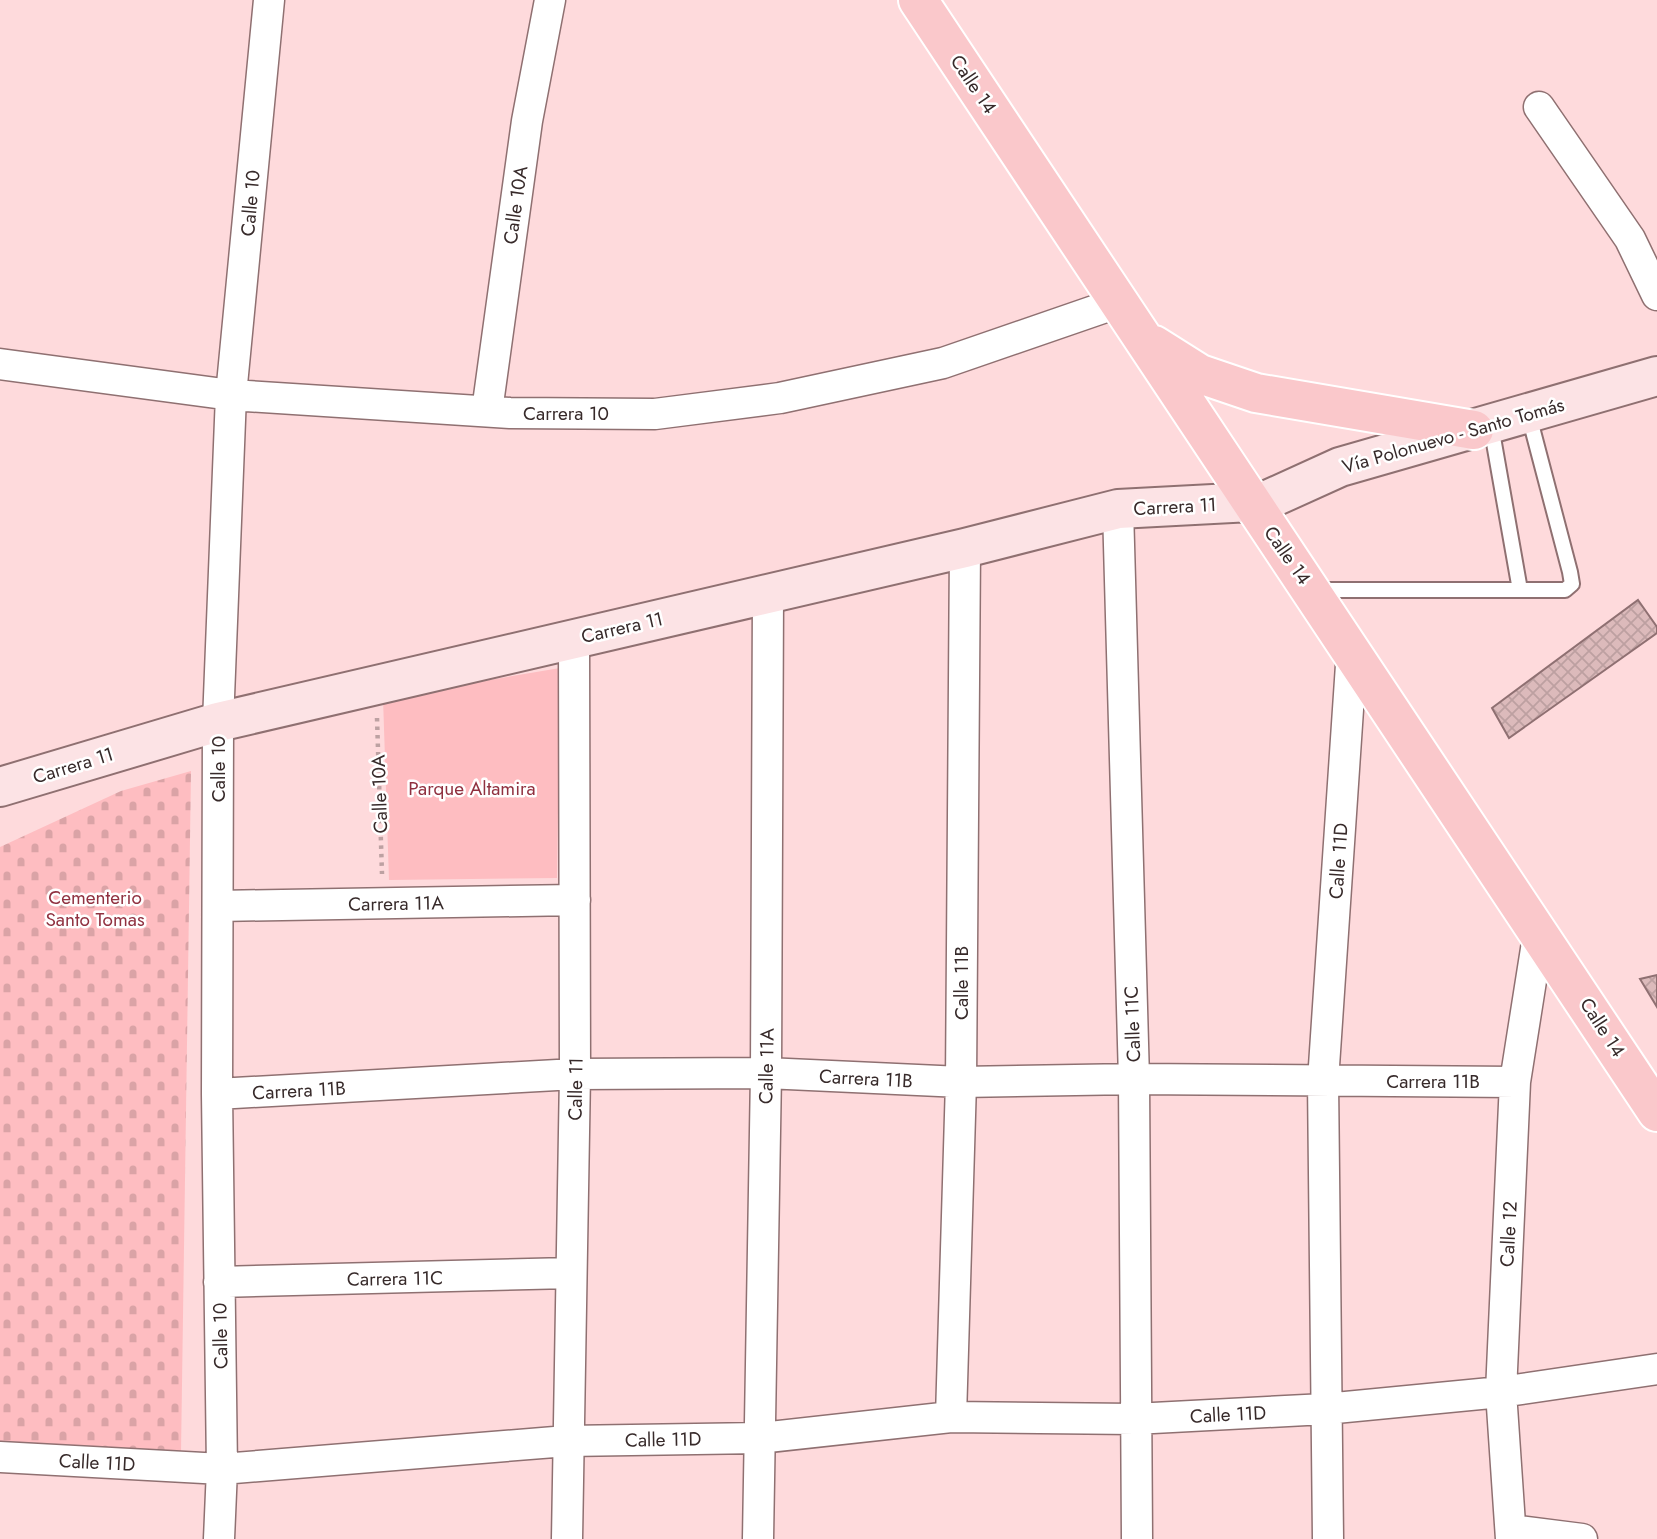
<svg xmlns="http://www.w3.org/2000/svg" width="1657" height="1539" font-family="Jost,sans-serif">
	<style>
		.cemetery { fill: url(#cemetery-stones) }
		.green { fill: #febdc1 }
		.building { fill: url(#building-cross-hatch); stroke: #8f7072; stroke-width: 2 }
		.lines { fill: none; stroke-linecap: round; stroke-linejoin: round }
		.service-casing { stroke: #8f7071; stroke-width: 18 }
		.minor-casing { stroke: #8f7071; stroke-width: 33 }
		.secondary-casing { stroke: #8f7071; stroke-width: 42 }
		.primary-casing { stroke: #fff; stroke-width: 42 }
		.path { stroke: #bda1a2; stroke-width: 4.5; stroke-dasharray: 3.5 5; stroke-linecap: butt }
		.service { stroke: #fff; stroke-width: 14 }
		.minor { stroke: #fff; stroke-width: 30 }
		.secondary { stroke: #fce3e5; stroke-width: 38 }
		.primary { stroke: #fac8cb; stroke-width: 38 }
		.labels { text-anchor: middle; stroke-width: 5; stroke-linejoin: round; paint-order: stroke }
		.street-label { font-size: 19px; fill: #372a2a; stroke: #fff }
		.park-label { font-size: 19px; fill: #903140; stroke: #fff }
	</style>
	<defs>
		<pattern id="cemetery-stones" width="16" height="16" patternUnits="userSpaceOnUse" patternTransform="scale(1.75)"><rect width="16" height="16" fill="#febdc1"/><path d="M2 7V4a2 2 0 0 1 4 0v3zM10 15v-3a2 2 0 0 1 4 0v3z" fill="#daa3a6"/></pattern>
		<pattern id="building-cross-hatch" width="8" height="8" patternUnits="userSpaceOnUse" patternTransform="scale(1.75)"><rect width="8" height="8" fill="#dcbabb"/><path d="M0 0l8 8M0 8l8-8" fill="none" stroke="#bda0a1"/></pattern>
	</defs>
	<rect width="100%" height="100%" fill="#fedadc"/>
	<path class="cemetery" d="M191 771 181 1453 0 1445V847L121 791Z"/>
	<path class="green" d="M560 668 557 878 389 880 383 698Z"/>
	<path class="building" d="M1638 600 1657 627V633L1509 738 1492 708Z
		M1657 975V1007L1640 979Z"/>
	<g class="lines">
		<defs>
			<path id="service" d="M1491 426 1520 590
				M1317 590H1565L1572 584 1570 572 1529 416"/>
			<path id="minor" d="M1539 107 1630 239 1657 295
				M0 364 231 395 510 413 655 414 780 398 943 363 1120 302
				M487 411 527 121 550 0
				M1118 509 1134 1079 1137 1539
				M218 906 575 900
				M217 1094 575 1074 766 1073 961 1082 1134 1079 1515 1082
				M219 1282 570 1273
				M951 1417 961 1082 965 548
				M0 1457 222 1469 567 1441 760 1438 951 1417 1134 1419 1325 1409 1501 1392 1657 1369
				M1511 1530 1582 1539
				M219 1539 222 1469 217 1094 218 722 231 395 269 0
				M567 1539 575 1074 574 639
				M758 1539 766 1073 768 594
				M1328 1539 1323 1081 1352 650
				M1511 1539 1501 1392 1515 1082 1539 930"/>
			<path id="secondary" d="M1254 506 1340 467 1657 376
				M0 787 218 722 965 548 1118 509 1251 502"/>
			<path id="primary" d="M918 0 1657 1112
				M1154 345 1200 374 1256 393 1474 430"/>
		</defs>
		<use href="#service" class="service-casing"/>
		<use href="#minor" class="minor-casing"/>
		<use href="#secondary" class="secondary-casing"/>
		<use href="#primary" class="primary-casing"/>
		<path class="path" d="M377 718 382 874"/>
		<use href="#service" class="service"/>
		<use href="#minor" class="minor"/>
		<use href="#secondary" class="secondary"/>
		<use href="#primary" class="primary"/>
	</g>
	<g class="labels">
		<g class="street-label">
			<text transform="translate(974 84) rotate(56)" y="7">Calle 14</text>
			<text transform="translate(250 203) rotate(-85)" y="7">Calle 10</text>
			<text transform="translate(515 205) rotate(-82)" y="7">Calle 10A</text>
			<text x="566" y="420">Carrera 10</text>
			<text transform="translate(1453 435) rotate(-16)" y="7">Vía Polonuevo - Santo Tomás</text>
			<text transform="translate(1175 506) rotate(-3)" y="7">Carrera 11</text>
			<text transform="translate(1288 555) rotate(55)" y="7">Calle 14</text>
			<text transform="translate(622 627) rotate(-13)" y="7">Carrera 11</text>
			<text transform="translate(73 765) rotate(-17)" y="7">Carrera 11</text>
			<text transform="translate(218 769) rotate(-90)" y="7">Calle 10</text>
			<text transform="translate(379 794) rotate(-92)" y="7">Calle 10A</text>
			<text transform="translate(1338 861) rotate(-86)" y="7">Calle 11D</text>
			<text transform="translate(396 903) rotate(-1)" y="7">Carrera 11A</text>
			<text transform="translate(961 983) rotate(-90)" y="7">Calle 11B</text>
			<text transform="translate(1132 1024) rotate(-92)" y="7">Calle 11C</text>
			<text transform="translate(1603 1027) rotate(57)" y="7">Calle 14</text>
			<text transform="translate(766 1066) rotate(-89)" y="7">Calle 11A</text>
			<text transform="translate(866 1078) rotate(3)" y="7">Carrera 11B</text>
			<text x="1433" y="1088">Carrera 11B</text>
			<text transform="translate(575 1089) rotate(-89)" y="7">Calle 11</text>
			<text transform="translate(299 1090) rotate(-3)" y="7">Carrera 11B</text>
			<text transform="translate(1508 1234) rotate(-87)" y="7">Calle 12</text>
			<text transform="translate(395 1278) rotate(-1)" y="7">Carrera 11C</text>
			<text transform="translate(220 1336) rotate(-91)" y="7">Calle 10</text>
			<text transform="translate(1228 1414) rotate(-3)" y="7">Calle 11D</text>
			<text transform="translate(663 1439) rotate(-1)" y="7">Calle 11D</text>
			<text transform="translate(97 1462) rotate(3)" y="7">Calle 11D</text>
		</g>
		<g class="park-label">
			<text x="472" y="795">Parque Altamira</text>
			<text x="95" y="904">Cementerio<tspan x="95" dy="22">Santo Tomas</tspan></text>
		</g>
	</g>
</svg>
